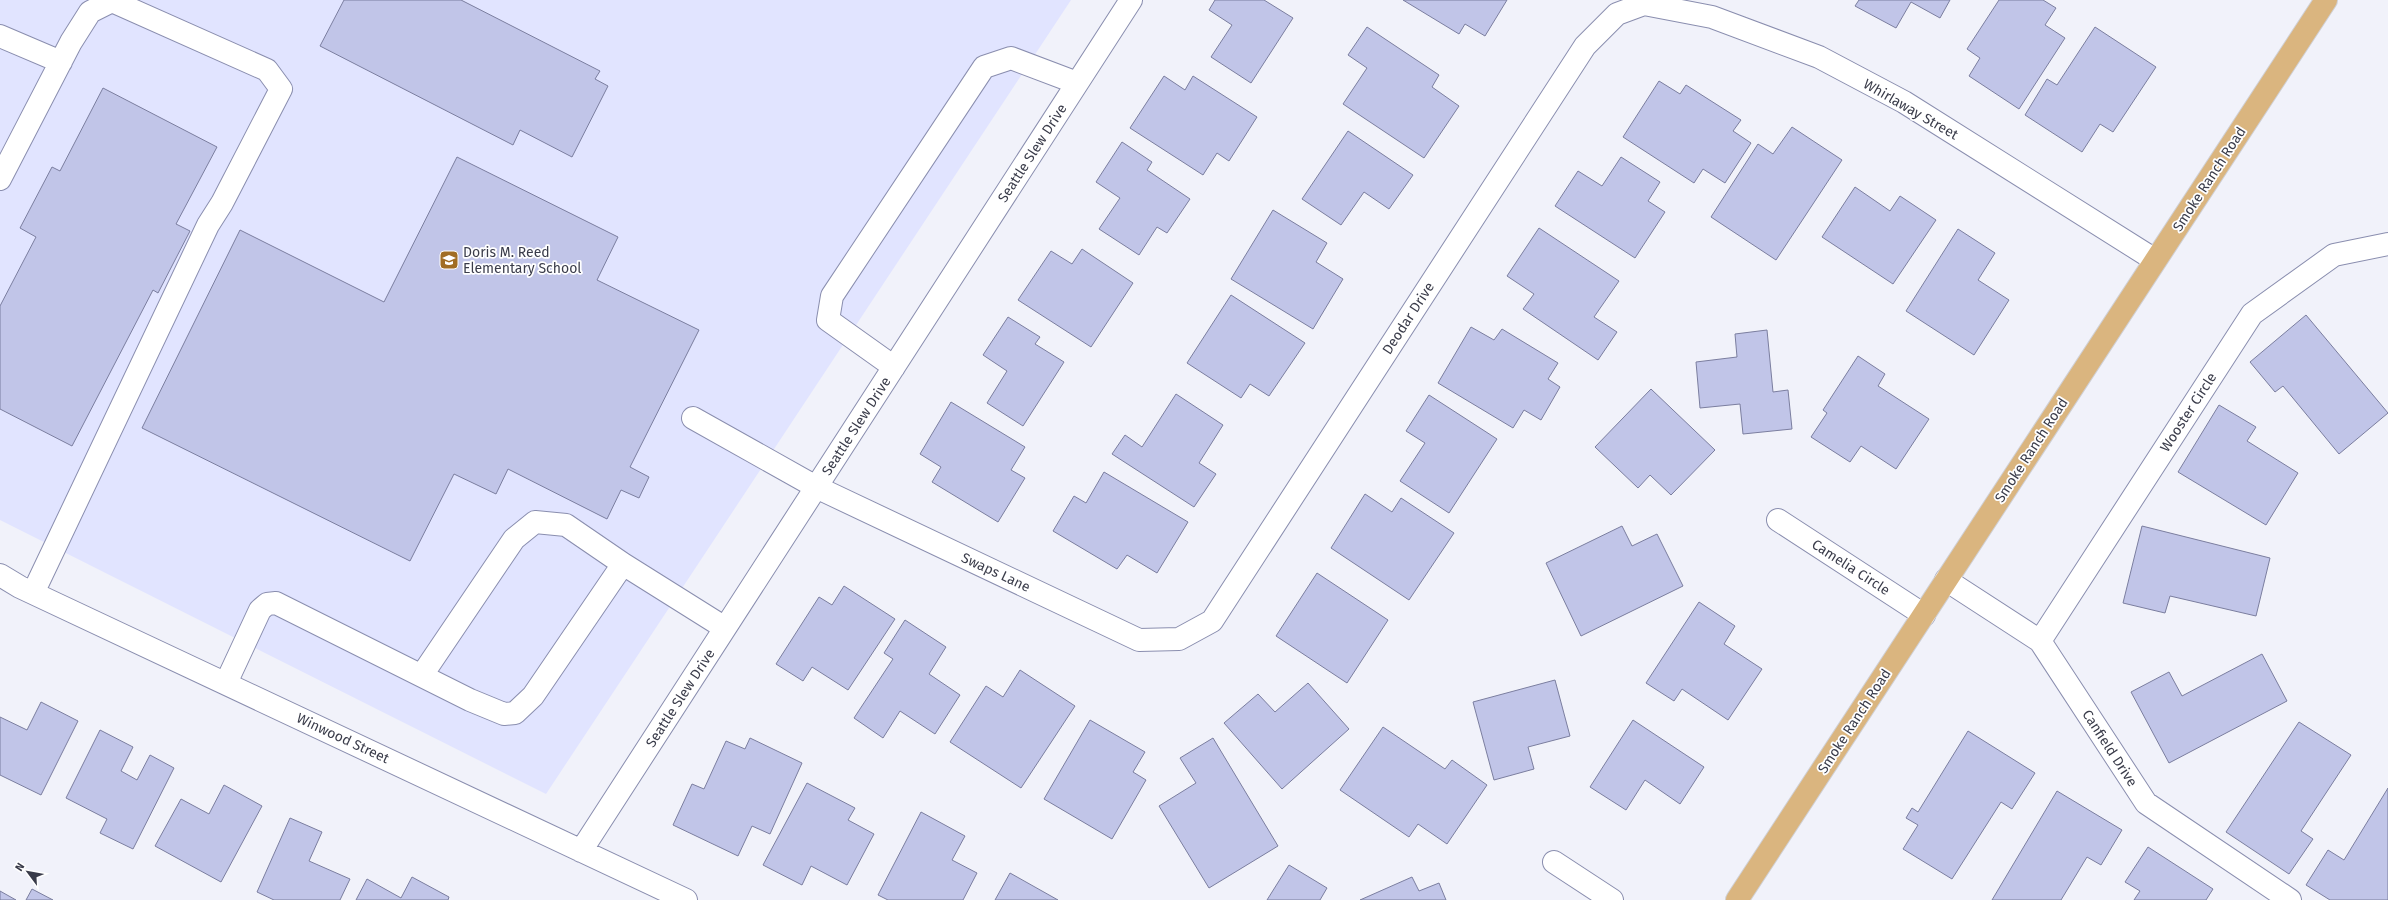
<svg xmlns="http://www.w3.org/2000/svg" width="2388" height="900" font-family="'Fira Sans',sans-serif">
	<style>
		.built { fill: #e1e4ff }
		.building { fill: #c1c5e8; stroke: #7b7e9f }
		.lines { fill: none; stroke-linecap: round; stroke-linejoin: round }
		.minor-casing { stroke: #8a8eaf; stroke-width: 24 }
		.major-casing { stroke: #d0d0d4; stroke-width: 24 }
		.minor { stroke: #fff; stroke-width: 22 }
		.major { stroke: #dab57f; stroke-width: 22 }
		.labels { text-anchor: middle; stroke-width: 3.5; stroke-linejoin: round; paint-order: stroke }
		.street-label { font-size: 14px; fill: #3a3c4a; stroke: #fff }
		.poi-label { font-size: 14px; fill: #3a3c4a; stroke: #fff; text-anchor: start }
	</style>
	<rect width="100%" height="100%" fill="#f1f2fa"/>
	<path class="built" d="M0 0H1071L546 794 0 520Z"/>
	<path class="building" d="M344 0H461L600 71 595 79 608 86 572 157 520 130 513 145 320 46Z
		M1215 0H1264L1293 18 1251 83 1211 57 1232 25 1209 10Z
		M1403 0H1507L1485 36 1465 24 1459 34Z
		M1859 0H1950L1940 18 1911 2 1896 28 1855 6Z
		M1999 0H2043L2056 8 2045 25 2065 38 2019 109 1969 76 1980 58 1967 49Z
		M1367 27 1439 75 1432 87 1459 106 1424 158 1343 104 1367 68 1348 55Z
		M2095 27 2156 67 2113 132 2100 124 2082 152 2025 115 2047 79 2057 85Z
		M1164 76 1185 90 1193 76 1257 117 1229 161 1217 153 1203 175 1130 128Z
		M1659 81 1680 94 1686 85 1741 120 1733 131 1751 143 1725 183 1703 169 1694 183 1623 137Z
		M103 88 217 147 176 224 190 231 158 293 153 290 72 446 0 409V306L36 237 20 228 52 167 60 171Z
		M1792 127 1842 160 1776 260 1711 217 1758 144 1773 154Z
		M1348 131 1413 175 1389 209 1364 192 1341 225 1302 199Z
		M1122 142 1152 162 1147 170 1190 199 1167 233 1157 227 1139 255 1099 229 1120 198 1096 182Z
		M457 157 618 237 597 280 699 330 630 467 649 477 639 498 621 490 607 519 508 469 496 494 454 474 410 561 142 428 240 230 384 302Z
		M1621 157 1660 182 1648 201 1665 212 1635 258 1555 206 1578 171 1602 186Z
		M1855 187 1890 211 1900 196 1936 220 1893 284 1822 237Z
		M1273 210 1327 243 1316 262 1343 279 1313 329 1231 279Z
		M1539 228 1619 281 1594 317 1617 332 1598 360 1523 309 1534 294 1507 276Z
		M1958 229 1995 253 1978 280 2009 300 1974 355 1906 311Z
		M1082 249 1133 283 1091 347 1018 300 1051 251 1072 264Z
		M1231 295 1305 343 1269 396 1250 384 1241 398 1187 363Z
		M2306 315 2388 413 2339 454 2283 386 2275 392 2250 362Z
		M1008 317 1040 337 1035 344 1064 362 1023 426 987 403 1007 371 983 355Z
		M1471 327 1494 340 1502 329 1558 363 1548 379 1560 387 1541 420 1524 410 1513 428 1438 383Z
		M1767 330 1773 392 1788 390 1792 429 1743 434 1740 404 1700 408 1696 362 1737 357 1735 334Z
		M1858 356 1885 374 1878 386 1929 419 1896 469 1861 446 1850 462 1811 437 1827 413 1823 410Z
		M1651 389 1715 450 1671 495 1650 475 1638 488 1595 447Z
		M1176 394 1223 425 1199 463 1216 474 1194 507 1112 454 1125 435 1142 447Z
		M1429 395 1497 439 1449 513 1400 481 1425 443 1406 431Z
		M951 402 1025 447 1011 470 1025 478 998 522 932 482 941 467 920 454Z
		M2219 405 2256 427 2247 441 2298 473 2266 525 2178 472Z
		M1104 472 1188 522 1157 573 1127 555 1117 569 1053 531 1074 496 1086 503Z
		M1365 494 1392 512 1401 498 1454 533 1409 600 1331 548Z
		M1622 526 1632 546 1657 534 1683 586 1581 636 1546 563Z
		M2142 526 2270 558 2256 616 2170 596 2165 613 2123 603Z
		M1317 573 1388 620 1347 683 1276 636Z
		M844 586 895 619 848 690 812 667 803 681 776 664 819 597 832 605Z
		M1699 602 1735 626 1724 644 1762 669 1728 720 1682 689 1674 701 1646 683Z
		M905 620 946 647 929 674 960 695 935 734 900 711 883 738 854 718 893 659 884 653Z
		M2262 654 2287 701 2169 763 2131 692 2169 672 2182 696Z
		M1020 670 1075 706 1021 788 950 742 986 686 1003 697Z
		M1555 680 1570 736 1528 747 1534 769 1494 780 1473 702Z
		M1308 683 1349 729 1282 789 1224 723 1258 694 1275 712Z
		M41 702 78 721 41 795 0 775V717L27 730Z
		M1090 720 1145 752 1133 772 1146 780 1112 839 1044 799Z
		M1633 720 1704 767 1680 804 1645 780 1626 810 1590 787Z
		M2299 722 2351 755 2301 831 2313 839 2289 874 2226 832Z
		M1383 727 1445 769 1452 760 1487 785 1447 844 1418 824 1409 837 1340 790Z
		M100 730 133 747 121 771 137 780 150 755 174 768 133 849 100 833 107 819 66 798Z
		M1968 731 2035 773 2012 809 2001 802 1952 879 1903 849 1918 825 1906 818 1912 808 1918 812Z
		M750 738 802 763 770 834 752 826 738 856 673 825 692 784 704 789 726 741 745 749Z
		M1213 738 1278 846 1209 888 1159 806 1196 783 1180 758Z
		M807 783 855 808 848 820 874 834 847 885 811 866 802 885 763 865Z
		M224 785 262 806 221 882 155 846 181 799 209 814Z
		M2388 788V900H2330L2306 885 2328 850 2344 860Z
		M2057 791 2122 830 2101 865 2087 857 2061 900H1992Z
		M921 812 965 836 952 860 977 873 963 900H888L878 895Z
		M290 818 322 832 309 861 350 879 340 900H274L257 892Z
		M2148 847 2213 889 2206 900H2134L2140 891 2125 882Z
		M1289 865 1327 888 1320 900H1267Z
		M1010 873 1058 900H995Z
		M412 877 449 897 448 900H356L367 879 401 898Z
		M1412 877 1419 891 1439 883 1446 900H1360Z
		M32 889 53 900H26Z
		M0 891 16 900H0Z"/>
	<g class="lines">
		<defs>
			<path id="minor" d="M0 36 61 62
				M0 179 71 42 90 12 112 1 267 70 281 89 222 203 208 225 33 593
				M894 367 828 320 832 296 984 67 1011 58 1077 83
				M693 418 816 487 1139 640 1179 639 1212 621 1585 46 1617 14 1644 4 1712 17 1819 57 1904 102 2155 260
				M1778 520 1924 615
				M0 575 20 587 686 900
				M1946 580 2040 641 2146 803 2290 900
				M2040 641 2252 314 2334 255 2388 244
				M422 675 514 539 535 522 566 525 623 564
				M226 683 260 610 267 604 276 603 470 700 504 714 515 713 533 696 623 564 725 628
				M581 851 1131 0
				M1554 862 1612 900"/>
			<path id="major" d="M1737 900 2326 0"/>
		</defs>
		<use href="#minor" class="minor-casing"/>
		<use href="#major" class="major-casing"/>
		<use href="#minor" class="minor"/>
		<use href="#major" class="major"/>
	</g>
	<defs>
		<symbol id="school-square" viewBox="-11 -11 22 22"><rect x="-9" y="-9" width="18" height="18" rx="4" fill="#a16d24" stroke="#fff"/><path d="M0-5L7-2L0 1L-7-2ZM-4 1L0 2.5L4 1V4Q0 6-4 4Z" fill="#fff"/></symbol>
	</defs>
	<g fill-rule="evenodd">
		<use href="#school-square" x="438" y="249" width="22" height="22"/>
	</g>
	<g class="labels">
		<g class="street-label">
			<text transform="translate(1911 109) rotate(30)" y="5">Whirlaway Street</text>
			<text transform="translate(1032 153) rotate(-57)" y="5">Seattle Slew Drive</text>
			<text transform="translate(2209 179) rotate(-57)" y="5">Smoke Ranch Road</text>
			<text transform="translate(1408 318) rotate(-57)" y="5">Deodar Drive</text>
			<text transform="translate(2188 412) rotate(-57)" y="5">Wooster Circle</text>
			<text transform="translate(856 426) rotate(-57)" y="5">Seattle Slew Drive</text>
			<text transform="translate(2031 450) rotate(-57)" y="5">Smoke Ranch Road</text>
			<text transform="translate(1851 567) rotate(33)" y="5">Camelia Circle</text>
			<text transform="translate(996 572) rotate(25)" y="5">Swaps Lane</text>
			<text transform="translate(680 698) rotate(-57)" y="5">Seattle Slew Drive</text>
			<text transform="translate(1854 721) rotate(-57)" y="5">Smoke Ranch Road</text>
			<text transform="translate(343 738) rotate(25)" y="5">Winwood Street</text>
			<text transform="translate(2110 748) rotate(57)" y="5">Canfield Drive</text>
		</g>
		<g class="poi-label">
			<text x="463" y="257">Doris M. Reed<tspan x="463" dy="16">Elementary School</tspan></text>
		</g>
	</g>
	<g transform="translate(28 872) rotate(302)" stroke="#ffffff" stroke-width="3" paint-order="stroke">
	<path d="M0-3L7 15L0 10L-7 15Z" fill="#3a3c4a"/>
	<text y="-6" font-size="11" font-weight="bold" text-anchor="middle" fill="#3a3c4a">N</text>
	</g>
</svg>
